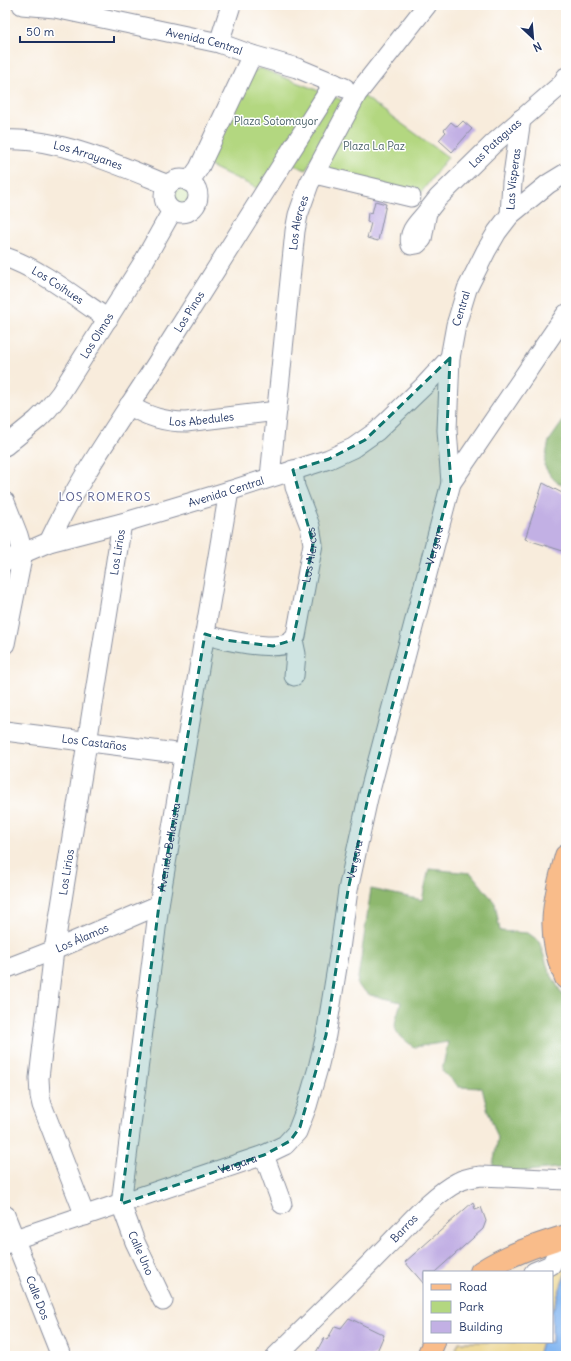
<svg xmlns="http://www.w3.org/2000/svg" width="571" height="1361" font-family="Delius,sans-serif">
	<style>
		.green { fill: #b3d780; stroke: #67836f }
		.forest { fill: #8eb86e; stroke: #547466 }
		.sand { fill: #eeda9e; stroke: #84847e }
		.water { fill: #85b7f1; stroke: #5073a8 }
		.building { fill: #c2b0e4 }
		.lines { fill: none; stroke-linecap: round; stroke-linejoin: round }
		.minor-casing { stroke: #8a8e9d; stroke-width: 21 }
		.major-casing { stroke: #8a8e9d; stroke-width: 24 }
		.minor { stroke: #fff; stroke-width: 19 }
		.major { stroke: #f9bc8a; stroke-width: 22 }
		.marked { fill: #0f766e; fill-opacity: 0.2; stroke: #0f766e; stroke-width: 3; stroke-dasharray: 8 5; stroke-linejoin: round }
		.labels { text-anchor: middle; stroke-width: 3; stroke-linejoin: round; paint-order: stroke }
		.street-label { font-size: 11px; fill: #1b2f5e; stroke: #fff }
		.park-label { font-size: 11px; fill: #496168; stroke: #fff }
		.neighbourhood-label { font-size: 12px; letter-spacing: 1px; fill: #555c8d; stroke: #fff }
	</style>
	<rect width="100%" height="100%" fill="#fff"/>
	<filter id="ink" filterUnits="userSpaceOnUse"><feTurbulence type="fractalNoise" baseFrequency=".025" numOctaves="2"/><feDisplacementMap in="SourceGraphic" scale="8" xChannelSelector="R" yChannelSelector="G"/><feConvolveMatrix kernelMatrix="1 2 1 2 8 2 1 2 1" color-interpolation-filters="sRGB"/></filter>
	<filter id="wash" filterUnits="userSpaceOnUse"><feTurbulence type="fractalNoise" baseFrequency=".012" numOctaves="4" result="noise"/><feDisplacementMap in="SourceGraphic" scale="16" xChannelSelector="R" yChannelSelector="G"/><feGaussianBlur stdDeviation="0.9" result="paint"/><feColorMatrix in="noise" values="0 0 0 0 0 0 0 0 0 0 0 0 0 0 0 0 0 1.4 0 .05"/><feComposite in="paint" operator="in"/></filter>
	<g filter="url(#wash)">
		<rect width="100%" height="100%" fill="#f8ecdc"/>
		<path class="green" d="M260 68 342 100 306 170 289 163 261 190 208 165 251 73Z
			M362 95 448 157 420 194 323 168Z
			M173 198a10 10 0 1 1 20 0a10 10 0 1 1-20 0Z"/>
		<path class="forest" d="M566 417V486C555 484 549 474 544 465L549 441Z
			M429 869 471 873 495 903 500 931 528 933 539 941 549 971 562 994 566 999V1167L491 1175 498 1138 487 1108 482 1088 459 1087 442 1071 448 1042 414 1047C390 1029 393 1030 401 1002L370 995 357 985 371 889 422 900Z"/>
		<path class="sand" d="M566 1262V1272L552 1312V1272L548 1267Z
			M459 1342H542L538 1356H463L464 1352 456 1349Z"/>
		<path class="water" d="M566 1272V1356H538L542 1342H552V1312Z"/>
		<g id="blocks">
			<path class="building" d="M463 121 472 129 452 152 439 140 446 132 444 130 451 122 457 127Z
				M375 201 386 204 378 241 367 238 371 223 367 222 368 212 372 213Z
				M543 483 566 495V552L525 539Z
				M473 1202 475 1209 481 1207 486 1221 483 1229 435 1272H424V1284L405 1262Z
				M349 1318 384 1335 375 1356H314L324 1338 327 1340 335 1326 341 1328Z"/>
		</g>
	</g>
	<g filter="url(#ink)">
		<use href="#blocks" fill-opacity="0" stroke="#8a8e9d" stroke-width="1"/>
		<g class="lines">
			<defs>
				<g id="minor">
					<path id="s1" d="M22 5 55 8 219 43 252 55 297 68 345 88"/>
					<path d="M219 43 231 5"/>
					<path id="s2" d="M5 140C57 137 121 166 168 185"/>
					<path d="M315 174 411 197"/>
					<circle cx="181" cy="196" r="17"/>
					<path d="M189 182 199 168 252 55"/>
					<path id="s3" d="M427 212 438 198 493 144 562 84 566 77"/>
					<path d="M427 212 422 239 417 244 411 245C407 231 419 222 427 212Z"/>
					<path id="s4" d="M510 215 512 182 521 119"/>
					<path id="s5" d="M5 257C41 269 76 298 108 319"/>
					<path id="s6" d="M129 405C147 417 165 422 186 422L277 411"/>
					<path id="s7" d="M5 446 37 420 48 409 60 394 144 261 172 211"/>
					<path id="s8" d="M270 477 295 231 298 215 309 184 357 94 427 5"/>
					<path id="s9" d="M451 483 447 430 450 358 456 325 467 289 486 251 497 232 510 215 548 184 566 173"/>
					<path d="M5 502 18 535 23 553 5 644"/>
					<path id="s10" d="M49 542C78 479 118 424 155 366 214 272 274 177 334 83"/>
					<path id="s11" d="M5 561 49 542 122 523 229 491 329 459 353 448 377 431 425 385 450 358"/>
					<path id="s12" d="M205 634C222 640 273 651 289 643 292 641 294 639 296 636L313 544 310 526 295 487 293 470"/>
					<path d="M293 640 296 654 294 676"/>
					<path id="s13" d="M5 731 184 754"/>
					<path id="s14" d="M5 969 54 950 159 905"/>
					<path d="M264 1155 282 1204"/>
					<path id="s15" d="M5 1215 61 1356"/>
					<path id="s16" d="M85 1216 42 1105 40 1096 39 1078 54 950 122 523"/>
					<path id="s17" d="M5 1244 15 1239 264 1155 285 1145 297 1132 307 1106 318 1068 326 1035 340 949 348 890 368 798 451 483 566 314"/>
					<path d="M534 1272 551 1265 566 1237"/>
					<path id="s18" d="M163 1301 135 1242 121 1204 159 905 229 491"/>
					<path id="s19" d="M276 1356C313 1320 350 1284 386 1247 407 1226 432 1195 458 1182 465 1178 474 1177 481 1176L566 1180"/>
				</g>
				<path id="major" d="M566 856C554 901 545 934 566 978
					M481 1272C507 1255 537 1245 566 1236
					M428 1356 434 1342"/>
			</defs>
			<use href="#minor" class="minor-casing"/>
			<use href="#major" class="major-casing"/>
			<use href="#minor" class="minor"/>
			<use href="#major" class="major"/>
		</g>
	</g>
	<path class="marked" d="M450 358 447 430 451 483 368 798 348 890 326 1035 300 1127 290 1141 264 1155 121 1204 159 905 205 634 225 640 273 646 293 640 313 544 293 470 329 459 365 440Z"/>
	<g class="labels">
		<g class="street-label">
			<text dy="4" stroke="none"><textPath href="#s1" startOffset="186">Avenida Central</textPath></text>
			<text dy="4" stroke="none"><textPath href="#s3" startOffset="97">Las Pataguas</textPath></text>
			<text dy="4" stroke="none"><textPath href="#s2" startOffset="85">Los Arrayanes</textPath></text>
			<text dy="4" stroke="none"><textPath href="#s4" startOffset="36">Las Vísperas</textPath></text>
			<text dy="4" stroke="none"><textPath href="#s8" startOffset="256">Los Alerces</textPath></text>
			<text dy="4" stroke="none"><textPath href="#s5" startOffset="60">Los Coihues</textPath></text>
			<text dy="4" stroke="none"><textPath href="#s9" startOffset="176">Central</textPath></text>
			<text dy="4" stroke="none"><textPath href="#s10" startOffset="270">Los Pinos</textPath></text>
			<text dy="4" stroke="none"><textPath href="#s7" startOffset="145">Los Olmos</textPath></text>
			<text dy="4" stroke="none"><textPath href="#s6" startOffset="76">Los Abedules</textPath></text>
			<text dy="4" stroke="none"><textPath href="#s11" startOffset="232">Avenida Central</textPath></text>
			<text dy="4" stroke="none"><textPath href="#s17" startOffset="918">Vergara</textPath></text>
			<text dy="4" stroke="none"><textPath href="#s16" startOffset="678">Los Lirios</textPath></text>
			<text dy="4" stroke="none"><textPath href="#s12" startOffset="178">Los Alerces</textPath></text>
			<text dy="4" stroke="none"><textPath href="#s13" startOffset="90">Los Castaños</textPath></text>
			<text dy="4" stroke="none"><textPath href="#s18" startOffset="466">Avenida Bellavista</textPath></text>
			<text dy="4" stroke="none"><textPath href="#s17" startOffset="594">Vergara</textPath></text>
			<text dy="4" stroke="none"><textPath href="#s16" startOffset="354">Los Lirios</textPath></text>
			<text dy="4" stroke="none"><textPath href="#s14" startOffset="83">Los Álamos</textPath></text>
			<text dy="4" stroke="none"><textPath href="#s17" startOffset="246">Vergara</textPath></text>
			<text dy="4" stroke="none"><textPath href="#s19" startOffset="181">Barros</textPath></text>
			<text transform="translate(141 1253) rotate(66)" y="4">Calle Uno</text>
			<text dy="4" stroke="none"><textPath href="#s15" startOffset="89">Calle Dos</textPath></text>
		</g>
		<g class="park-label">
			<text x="276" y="125">Plaza Sotomayor</text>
			<text x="374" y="150">Plaza La Paz</text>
		</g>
		<g class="neighbourhood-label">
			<text x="105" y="501">LOS ROMEROS</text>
		</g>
	</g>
	<rect width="571" height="1361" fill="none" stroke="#fff" stroke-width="20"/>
	<rect x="423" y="1271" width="130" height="72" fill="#ffffff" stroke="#a4acbf"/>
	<rect x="431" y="1284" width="20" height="6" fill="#f9bc8a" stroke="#a4acbf"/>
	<text x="459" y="1291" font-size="12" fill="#1b2f5e">Road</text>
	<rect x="431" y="1301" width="20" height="12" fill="#b3d780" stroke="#a4acbf"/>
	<text x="459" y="1311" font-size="12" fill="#1b2f5e">Park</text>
	<rect x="431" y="1321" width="20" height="12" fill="#c2b0e4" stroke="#a4acbf"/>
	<text x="459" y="1331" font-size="12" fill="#1b2f5e">Building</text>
	<g transform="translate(533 38) rotate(154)" stroke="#ffffff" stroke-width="3" paint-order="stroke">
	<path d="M0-3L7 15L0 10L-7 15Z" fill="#1b2f5e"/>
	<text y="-6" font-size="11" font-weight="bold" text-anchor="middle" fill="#1b2f5e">N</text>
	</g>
	<path d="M20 36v6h94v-6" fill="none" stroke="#1b2f5e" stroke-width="2"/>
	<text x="26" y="36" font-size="12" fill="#1b2f5e" stroke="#ffffff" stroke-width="3" paint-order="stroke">50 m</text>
</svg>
